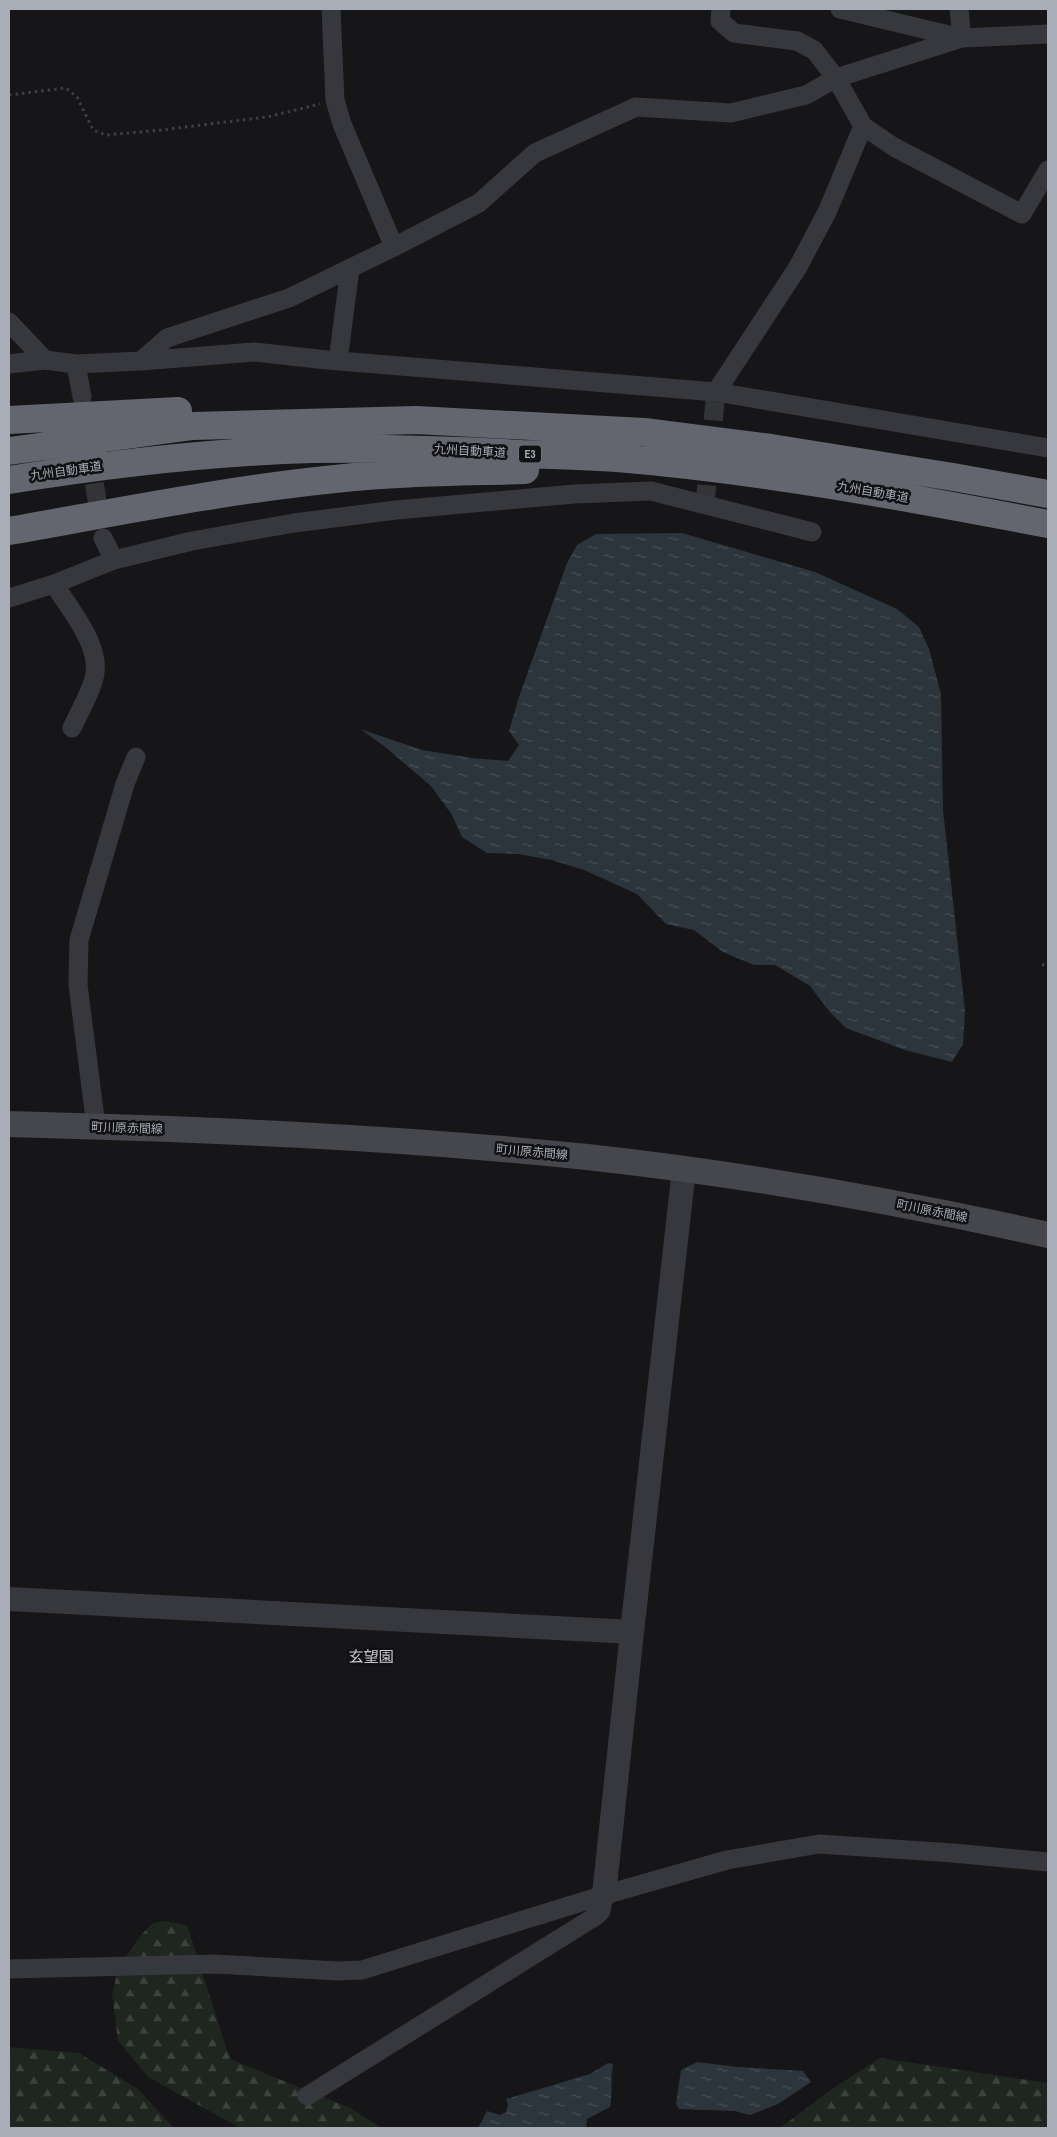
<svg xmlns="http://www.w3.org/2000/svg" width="1057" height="2137" font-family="'Archivo Narrow','Noto Sans JP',sans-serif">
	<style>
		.forest { fill: url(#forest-firs) }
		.water { fill: url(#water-ripples) }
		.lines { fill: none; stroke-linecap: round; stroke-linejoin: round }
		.minor-tunnel { stroke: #333438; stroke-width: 19; stroke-dasharray: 19 9; stroke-linecap: butt }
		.path { stroke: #3d3f44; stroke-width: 3; stroke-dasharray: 2.5 4; stroke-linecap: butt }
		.minor { stroke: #37383d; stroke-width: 19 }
		.tertiary { stroke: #37383d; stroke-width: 24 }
		.secondary { stroke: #45474d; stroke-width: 26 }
		.motorway { stroke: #63666e; stroke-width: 28 }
		.labels { text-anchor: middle; stroke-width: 5; stroke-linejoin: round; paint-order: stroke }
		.shield { fill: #111113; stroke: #7b7e86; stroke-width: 1 }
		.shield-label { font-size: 11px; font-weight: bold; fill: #a8adb8 }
		.street-label { font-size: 12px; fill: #a8adb8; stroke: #111113 }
		.quarter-label { font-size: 15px; fill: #c9ccd4; stroke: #111113 }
	</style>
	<defs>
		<pattern id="forest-firs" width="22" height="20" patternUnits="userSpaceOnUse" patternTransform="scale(1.25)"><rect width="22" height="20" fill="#1e261f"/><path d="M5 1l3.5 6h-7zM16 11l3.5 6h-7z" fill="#3c433d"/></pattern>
		<pattern id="water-ripples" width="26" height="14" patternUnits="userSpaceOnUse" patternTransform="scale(1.25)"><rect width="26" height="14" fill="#2c353c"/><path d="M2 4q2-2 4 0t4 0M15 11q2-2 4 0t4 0" fill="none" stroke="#485056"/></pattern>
	</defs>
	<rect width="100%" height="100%" fill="#161618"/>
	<path class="forest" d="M165 1921 187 1925 230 2059 350 2108 382 2128H240L148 2077 118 2041 112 1994 119 1967 140 1936 153 1923Z
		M9 2047 79 2053 138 2089 174 2128H9Z
		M880 2058 1048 2083V2128H780L835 2087Z"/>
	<path class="water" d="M682 533 815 572 897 609 919 627 929 649 941 694 943 810 965 1011 963 1044 952 1062 905 1050 846 1028 829 1011 810 986 775 965H754L723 952 694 930 666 924 637 894 584 870 552 860 518 854 487 853 462 837 452 815 431 786 384 746 360 729 422 750 472 758 508 761 519 745 509 731 519 697 567 563 577 545 596 534Z
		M697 2062 738 2067 803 2071 811 2082 778 2104 750 2115 735 2111 679 2109 676 2104 681 2070Z
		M608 2063 613 2064C610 2080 613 2092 610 2107L587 2119 586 2128H478L487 2111 500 2115 506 2112 508 2105 506 2099 590 2074Z"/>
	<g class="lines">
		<path class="minor-tunnel" d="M86 428 101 527
			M705 504 716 392"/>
		<path class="path" d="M9 95 66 88 77 97 93 130 106 135 161 130 267 117 320 104
			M1042 965 1048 964"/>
		<path class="minor" d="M331 9 335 100 342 124 394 247
			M840 9 961 38
			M959 9 962 38
			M863 126 894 147 1022 214 1048 170
			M9 322 45 360
			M141 361 167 338 289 298 394 247 479 203 535 153 636 107 731 113 806 95 836 78 962 38 1048 34
			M338 361 350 268
			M9 364 45 360 76 364 141 361 254 352 327 360 716 392 1048 448
			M76 364 82 397
			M716 392 798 267 828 210 863 126 836 78 814 50 797 41 734 33 720 21 721 9
			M114 560 192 541 294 523 396 510 574 494 651 491 812 532
			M54 584C70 610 105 649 93 682 88 697 79 713 72 728
			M9 598 54 584 114 560 103 538
			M96 1126 78 985 79 940 125 784 136 757
			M9 1969 215 1964 338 1971 362 1970 604 1895 727 1860 819 1844 953 1853 1048 1862
			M307 2096 596 1916 601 1911 604 1895"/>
		<path class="tertiary" d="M9 1599 632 1632
			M604 1895 632 1632 684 1169"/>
		<path class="secondary" d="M9 1124C201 1129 395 1137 587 1157 742 1174 896 1201 1048 1235"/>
		<path class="motorway" d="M9 420 178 411
			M9 451 193 426 416 420 644 432 771 448 953 477 1048 494
			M9 480C109 464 211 452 312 449 382 448 452 450 522 454 554 455 586 456 617 458 762 470 906 497 1048 524
			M9 531C117 512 226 490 335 479 398 472 461 472 525 470"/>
	</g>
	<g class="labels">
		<rect class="shield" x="519" y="445.5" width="22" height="17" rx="4"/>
		<g class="shield-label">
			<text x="530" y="458">E3</text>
		</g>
		<g class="street-label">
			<text transform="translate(470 451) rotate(3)" y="4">九州自動車道</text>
			<text transform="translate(66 471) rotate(-8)" y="4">九州自動車道</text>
			<text transform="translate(873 492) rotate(10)" y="4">九州自動車道</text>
			<text transform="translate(127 1128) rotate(2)" y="4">町川原赤間線</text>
			<text transform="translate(532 1152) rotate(5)" y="4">町川原赤間線</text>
			<text transform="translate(932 1211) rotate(11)" y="4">町川原赤間線</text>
		</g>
		<g class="quarter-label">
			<text x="371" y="1662">玄望園</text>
		</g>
	</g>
	<rect width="1057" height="2137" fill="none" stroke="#a8adb8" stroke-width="20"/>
</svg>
